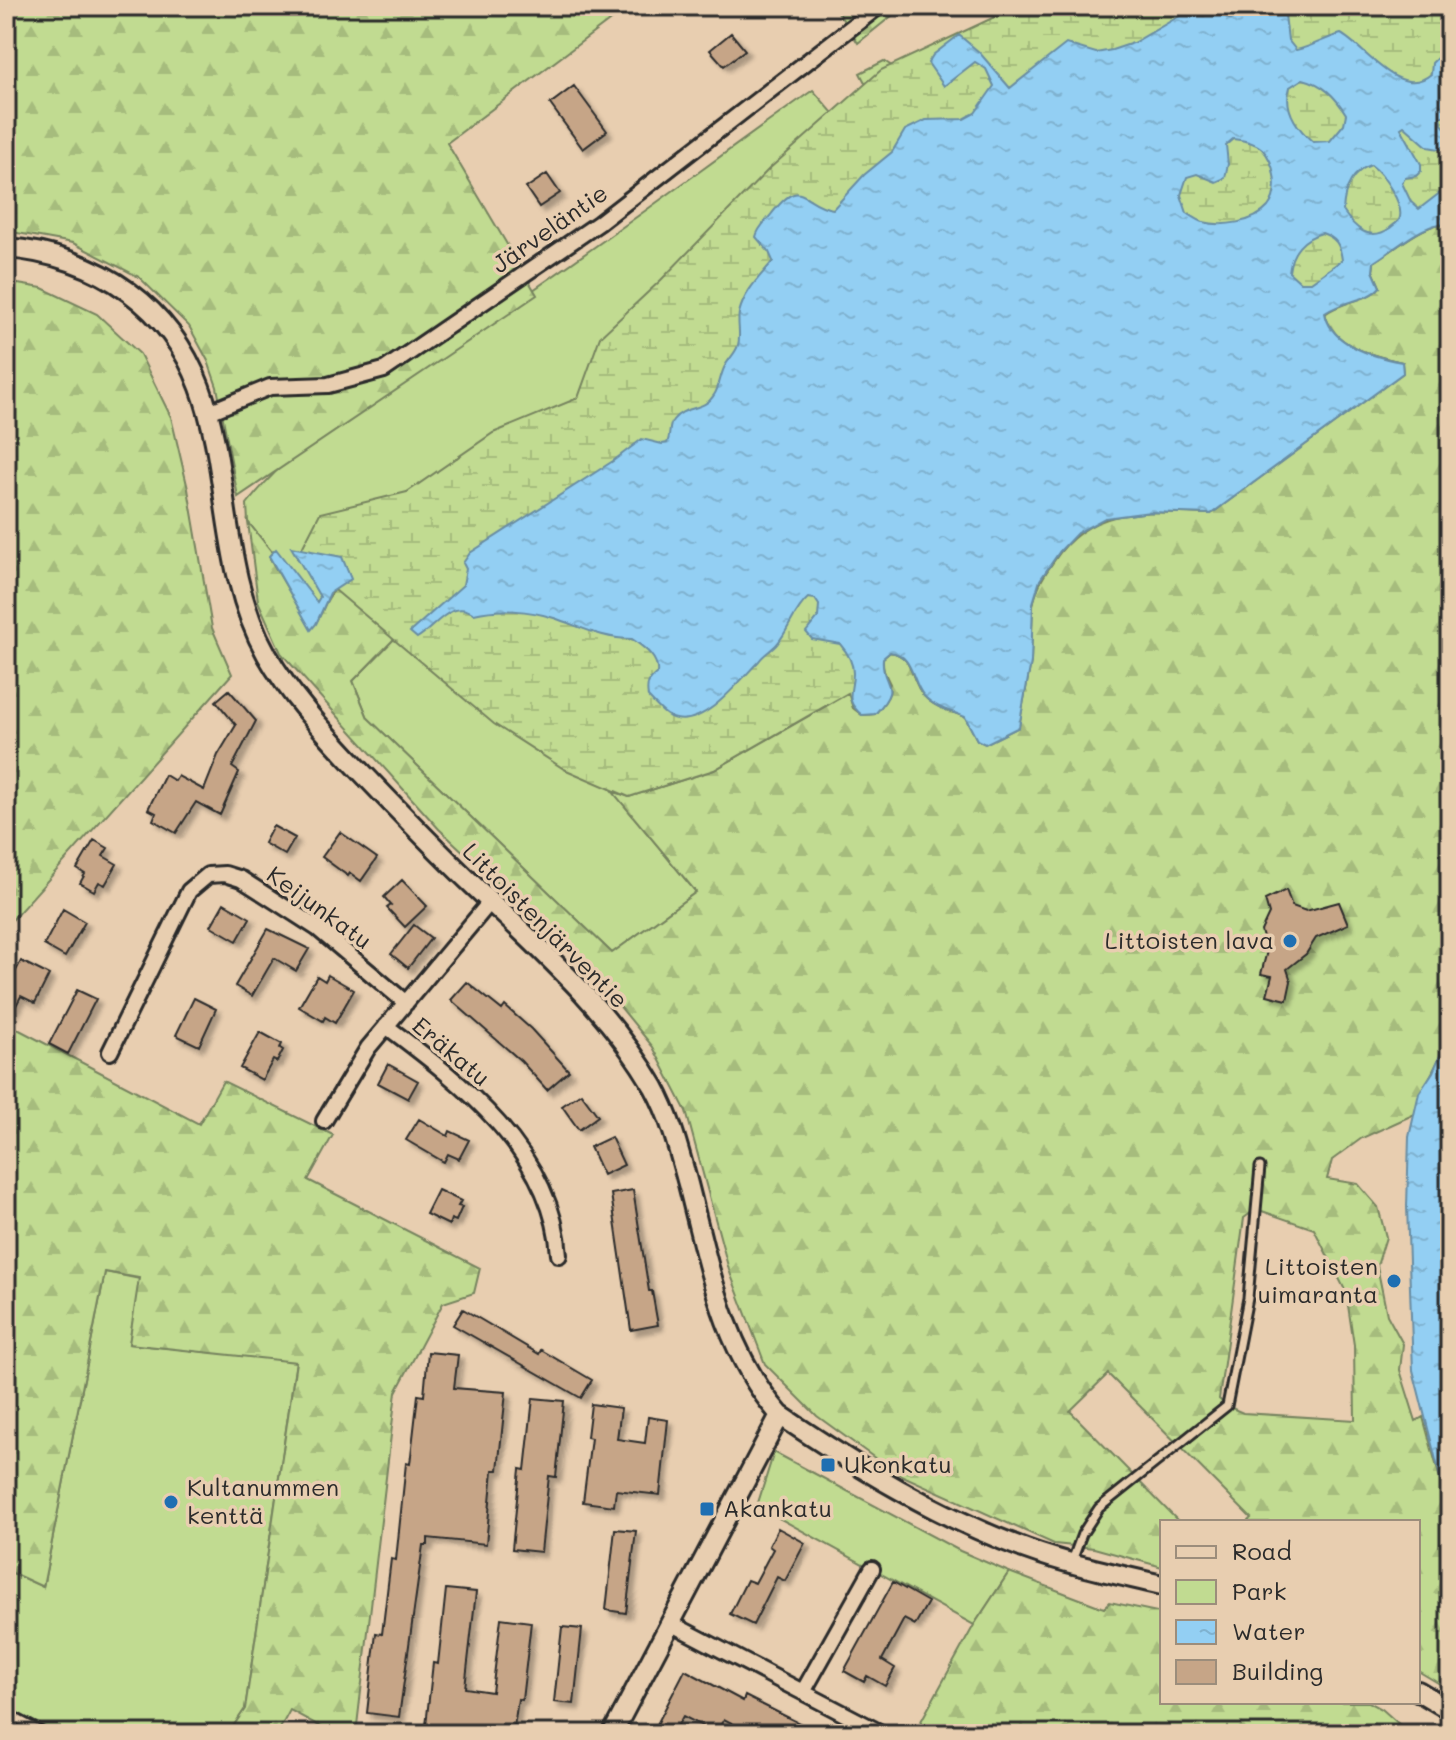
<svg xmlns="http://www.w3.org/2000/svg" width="1456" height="1740" font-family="Mali,sans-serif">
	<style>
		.green { fill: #c1db91; stroke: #76835e; stroke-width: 2 }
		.forest { fill: url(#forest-firs); stroke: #76835e; stroke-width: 2; fill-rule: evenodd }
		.wetland { fill: url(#wetland-marsh); stroke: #76835e; stroke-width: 2 }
		.water { fill: url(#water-ripples); stroke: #698da3; stroke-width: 2; fill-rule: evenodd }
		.building { fill: #c6a587; stroke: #2b2b2b; stroke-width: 2; filter: url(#shadow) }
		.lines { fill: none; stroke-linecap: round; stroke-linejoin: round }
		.service-casing { stroke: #2b2b2b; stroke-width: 13 }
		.minor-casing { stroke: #2b2b2b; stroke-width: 20 }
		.tertiary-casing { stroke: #2b2b2b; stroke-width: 24 }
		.service { stroke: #e8ceb0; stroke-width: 7 }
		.minor { stroke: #e8ceb0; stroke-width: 14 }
		.tertiary { stroke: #e8ceb0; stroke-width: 18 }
		.poi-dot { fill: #1f6fb2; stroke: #e8ceb0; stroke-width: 3 }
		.labels { text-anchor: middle; stroke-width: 7; stroke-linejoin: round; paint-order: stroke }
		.street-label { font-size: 24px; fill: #2b2b2b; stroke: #e8ceb0 }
		.poi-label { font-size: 24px; fill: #2b2b2b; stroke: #e8ceb0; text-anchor: start }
	</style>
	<defs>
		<pattern id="forest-firs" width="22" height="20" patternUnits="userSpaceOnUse" patternTransform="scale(2)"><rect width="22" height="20" fill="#c1db91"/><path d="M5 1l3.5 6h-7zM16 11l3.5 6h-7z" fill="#a6bc7d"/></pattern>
		<pattern id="wetland-marsh" width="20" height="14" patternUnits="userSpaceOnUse" patternTransform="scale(2)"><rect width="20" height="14" fill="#c1db91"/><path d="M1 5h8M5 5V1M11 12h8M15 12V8" fill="none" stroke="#a6bc7d"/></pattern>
		<pattern id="water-ripples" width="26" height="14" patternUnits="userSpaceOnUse" patternTransform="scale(2)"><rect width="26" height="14" fill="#93cff3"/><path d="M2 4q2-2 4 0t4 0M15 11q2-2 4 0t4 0" fill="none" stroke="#7fb2d0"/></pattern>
		<filter id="shadow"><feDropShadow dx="5" dy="5" stdDeviation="2" flood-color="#0004"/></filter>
	</defs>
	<rect width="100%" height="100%" fill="#e8ceb0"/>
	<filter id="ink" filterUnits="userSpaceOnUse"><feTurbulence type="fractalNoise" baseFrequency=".0125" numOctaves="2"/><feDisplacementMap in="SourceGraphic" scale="16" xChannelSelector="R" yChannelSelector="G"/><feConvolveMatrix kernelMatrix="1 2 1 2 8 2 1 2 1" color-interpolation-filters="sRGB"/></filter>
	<g filter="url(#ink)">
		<path class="green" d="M884 61 955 106 320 598 317 603 276 550 272 552 248 522 247 504C312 421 429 361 517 301 617 233 714 160 813 90L838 119 871 94 860 73Z
			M394 639 525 677 629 811 696 892 612 953 368 718 353 681Z
			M105 1272 140 1279 129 1344 296 1361 245 1709 228 1734H6V1570L43 1587Z
			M774 1452 960 1551 1009 1572 974 1625 757 1506Z"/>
		<path class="forest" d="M6 6H629L447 143 537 295 238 497 217 387 208 361 189 326 139 277 73 243 6 231Z
			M834 6H904L858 43Z
			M1440 224 1450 229V1019C1445 1031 1444 1044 1440 1056 1431 1079 1419 1089 1415 1114L1362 1138 1332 1160 1327 1179 1358 1184 1378 1207 1386 1237 1377 1266 1387 1315 1403 1344 1400 1370 1416 1421 1423 1417 1450 1515V1690L1418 1671V1522H1247L1251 1518 1108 1374 1070 1411 1179 1522H1162V1567L1094 1548 1054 1544 894 1472 817 1416 765 1364 729 1270 686 1111 653 1047 591 971 439 829 281 653 258 601 248 522 272 552 269 557 311 629C324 617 322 599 340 585L394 639 353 681 368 718 612 953 696 892 612 791 629 797 714 770 849 693 853 708 862 715 875 714 890 684 882 667 883 658 890 652C914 655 910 681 924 696 935 708 951 711 965 717L1031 662C1031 643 1031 624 1033 605 1036 588 1044 575 1054 561 1092 503 1150 512 1211 514L1402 362C1374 356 1332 347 1325 313 1343 301 1364 301 1380 287L1373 271 1374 262C1394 250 1418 228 1440 224ZM1256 1209 1314 1229 1346 1292 1354 1345 1355 1420 1243 1413 1227 1406 1219 1399 1244 1218Z
			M6 282 42 288 97 314 140 354 171 417 188 489 212 628 232 674 6 927Z
			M6 1023 199 1124 223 1081 333 1135 308 1180 480 1268 474 1293 443 1303 396 1392 356 1734H334L290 1710 277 1734H228L245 1709 296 1362 129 1344 139 1278 105 1272 43 1587 6 1570Z
			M1009 1572 1104 1608 1110 1602 1162 1613V1702H1369L1382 1709 1410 1734H914L974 1625Z"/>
		<path class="wetland" d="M1018 6H1450V229L1440 224C1418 228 1394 250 1374 262L1373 271 1380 287C1367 302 1343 300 1325 314 1332 347 1374 356 1402 362L1403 373 1211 514 1150 512 1105 518 1077 533 1060 551 1040 581 1033 604 1031 662 1019 727 985 744 977 740 965 717C951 711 935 708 924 696 910 681 914 655 890 652L883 658C881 688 904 682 875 714L862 715 853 708 848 693 714 770 629 797 564 769 494 724 297 558 320 513 407 492 493 433 578 398 600 337 661 280 769 169 881 70Z"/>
		<path class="water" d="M1245 6H1284L1288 40 1296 50C1312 47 1325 38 1341 34 1364 46 1400 101 1431 74L1432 63 1439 56H1450V88L1442 90 1441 96 1450 107V112L1441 117 1442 124 1450 134V151L1428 147 1404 126 1401 128 1421 164V171L1416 176 1405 178 1402 183 1411 202 1419 209 1450 185V229L1440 224C1417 228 1394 250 1374 262L1373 271 1380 287C1367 302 1343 300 1325 313 1331 346 1374 357 1402 362L1403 373 1211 514 1150 512 1105 518 1077 533 1060 551 1040 580 1033 603 1031 662 1019 727 985 744 977 740 965 717C951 711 935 708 924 696 911 681 914 655 890 652L883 658C880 688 904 682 875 714L862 715C843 699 853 693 853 673 853 662 847 652 840 644L812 639 806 632 818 617 819 605 815 599 808 598C794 610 789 630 777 644 772 650 764 654 759 661 741 679 706 726 676 719 665 717 656 705 648 697 646 685 648 680 657 673 659 657 643 647 632 639 603 639 581 627 554 618 529 610 499 608 474 614 451 598 436 627 417 638L410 632 463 585 466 569 463 563 470 553 613 461 642 439 662 444 667 443C671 435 668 427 673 420 684 405 704 412 714 395 720 386 720 375 725 366 729 358 736 353 738 345 741 335 737 323 739 313 745 290 759 278 773 261L769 252 756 237C758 228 764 223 770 216 802 173 801 204 833 209L864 175 892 152 905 130 926 120 964 119 975 113 994 86 986 69 975 62 944 86 928 63 933 55 959 35 979 52 1010 88 1066 44 1096 53 1112 50 1133 43 1183 14 1204 16 1217 9 1229 19C1238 19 1242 14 1245 6ZM1303 79C1323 84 1335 96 1346 114L1344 124 1330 141 1313 142C1297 128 1283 109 1290 87ZM1233 139C1242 140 1255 142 1262 149 1275 162 1280 192 1268 207 1254 223 1222 227 1203 222 1198 220 1192 216 1187 213L1181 195 1187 177 1197 174 1216 182 1225 178 1228 164 1226 145ZM1371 165C1382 173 1406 206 1399 220 1398 222 1392 226 1390 228 1369 243 1354 227 1343 211 1344 190 1351 172 1371 165ZM1322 233C1336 238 1340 244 1342 260L1311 282H1300L1289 272C1291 252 1303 238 1322 233Z
			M291 547 342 557 351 579 330 593 316 624 311 630 269 556 276 549 317 602 320 597Z
			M1450 1019V1515L1413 1370 1407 1207 1409 1137 1419 1093 1433 1072 1442 1051Z"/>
		<path class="building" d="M731 33 745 50 724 66 710 50Z
			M574 86 607 131 583 149 550 104Z
			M547 174 560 193 539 207 526 188Z
			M229 690 256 721 232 767 239 772 220 815 196 802 176 833 153 820 156 813 148 809 165 775 175 781 178 776 204 790 218 755 236 725 216 701Z
			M273 826 295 838 285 855 264 843Z
			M340 832 377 858 361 881 350 873 348 876 322 857Z
			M94 840 108 848 103 856 117 864 105 885 99 882 94 891 80 883 85 874 77 869Z
			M402 880 427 906 405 927 387 908 391 905 384 897Z
			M1286 890 1292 906 1306 911 1339 902 1348 924 1316 938 1306 954 1287 969 1291 981 1287 1000 1267 995 1272 976 1261 974 1267 951 1261 931 1269 914 1265 900Z
			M224 903 250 918 237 941 211 926Z
			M63 909 85 922 65 957 44 945Z
			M414 925 431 938 408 968 391 954Z
			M268 929 309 949 296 971 274 958 252 996 235 986Z
			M21 961 49 975 35 1003 21 996 6 1025V990Z
			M328 975 354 990 335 1023 325 1017 323 1021 299 1007 317 976 325 981Z
			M467 982 502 1010 505 1006 531 1029 569 1071 547 1090 521 1061 451 1000Z
			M77 990 96 999 68 1054 49 1044Z
			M194 998 216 1009 199 1046 176 1035Z
			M260 1032 282 1044 280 1048 283 1050 277 1062 273 1060 262 1080 240 1068Z
			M388 1064 418 1081 408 1099 378 1083Z
			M581 1093 598 1116 579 1130 562 1106Z
			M419 1119 448 1136 450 1131 469 1140 459 1159 448 1154 444 1162 406 1140Z
			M611 1137 624 1165 603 1175 590 1147Z
			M438 1190 461 1201 458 1206 462 1207 456 1221 451 1219 449 1225 426 1214Z
			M633 1190 649 1291H652L658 1325 631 1330 611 1194Z
			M463 1309 539 1354 541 1350 592 1380 581 1398 453 1325Z
			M428 1352 458 1355 454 1388 506 1392 498 1470H493L486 1544 428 1538V1545H423L399 1717 367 1713 376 1633 382 1634 391 1559 396 1560 406 1463 410 1464 418 1395 424 1396Z
			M533 1398 564 1401 556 1477 549 1476 541 1552 512 1549 520 1469 525 1470Z
			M591 1404 621 1408 617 1439 645 1443 648 1417 668 1420 660 1495 616 1490 614 1506 583 1502 591 1438 587 1437Z
			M778 1528 805 1543 785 1581 777 1577 753 1625 730 1614 747 1580 755 1583 773 1549 769 1546Z
			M615 1529 636 1531 626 1613 606 1610Z
			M893 1582 928 1602 915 1625 904 1619 882 1660 895 1668 885 1686 867 1676 864 1682 844 1671Z
			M446 1589 476 1592 465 1688 492 1692 501 1618 531 1622 522 1700 518 1699 513 1734H425L433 1663 438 1664Z
			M562 1627 582 1629 574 1704 554 1702Z
			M685 1670 743 1701 745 1696 821 1734H753L724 1719 716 1733 683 1716 673 1734H652Z"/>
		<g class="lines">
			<defs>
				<path id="service" d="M1072 1561 1082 1534 1099 1508 1227 1406 1248 1298 1260 1167
					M6 1713 46 1734"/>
				<path id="minor" d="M209 412 270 387 328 385 384 370 599 223 879 6
					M386 1026C461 1082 553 1153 559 1255
					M110 1052 189 891 208 875 225 874 241 879 317 928 406 1003
					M324 1121 368 1048 490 902
					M670 1623 883 1734
					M803 1692 872 1569"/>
				<path id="tertiary" d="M6 248C49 251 94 266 129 292 252 383 199 535 267 655 289 694 323 731 354 764 393 805 432 846 473 885 539 948 608 1008 654 1087 671 1118 679 1151 688 1184 709 1266 723 1349 780 1415 857 1467 938 1517 1026 1549 1070 1565 1116 1574 1162 1585
					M1418 1691 1450 1710
					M612 1734 780 1415"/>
			</defs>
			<use href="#service" class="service-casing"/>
			<use href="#minor" class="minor-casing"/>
			<use href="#tertiary" class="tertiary-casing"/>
			<use href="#service" class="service"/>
			<use href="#minor" class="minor"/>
			<use href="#tertiary" class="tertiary"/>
		</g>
	</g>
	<g class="poi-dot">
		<circle cx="1290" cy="941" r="8"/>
		<circle cx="1394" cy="1281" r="8"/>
		<rect x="820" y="1457" width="16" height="16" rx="4"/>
		<circle cx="171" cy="1502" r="8"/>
		<rect x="699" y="1501" width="16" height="16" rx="4"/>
	</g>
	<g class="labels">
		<g class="street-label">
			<text transform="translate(550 229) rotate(-35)" y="8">Järveläntie</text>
			<text transform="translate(319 908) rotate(36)" y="8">Keijunkatu</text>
			<text transform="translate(545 926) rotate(45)" y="8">Littoistenjärventie</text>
			<text transform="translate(451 1052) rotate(40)" y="8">Eräkatu</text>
		</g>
		<g class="poi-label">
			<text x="1274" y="949" text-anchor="end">Littoisten lava</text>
			<text x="1378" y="1275" text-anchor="end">Littoisten<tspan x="1378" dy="28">uimaranta</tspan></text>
			<text x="844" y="1473">Ukonkatu</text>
			<text x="187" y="1496">Kultanummen<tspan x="187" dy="28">kenttä</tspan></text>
			<text x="723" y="1517">Akankatu</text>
		</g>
	</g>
	<rect width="1456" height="1740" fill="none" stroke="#e8ceb0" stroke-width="32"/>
	<rect x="16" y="16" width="1424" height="1708" fill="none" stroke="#2b2b2b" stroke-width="3" filter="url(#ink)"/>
	<rect x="1160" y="1520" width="260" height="184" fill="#e8ceb0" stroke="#9c8d7b" stroke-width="2"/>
	<rect x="1176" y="1546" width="40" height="12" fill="#e8ceb0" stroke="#9c8d7b" stroke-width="2"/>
	<text x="1232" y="1560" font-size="24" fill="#2b2b2b">Road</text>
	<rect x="1176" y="1580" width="40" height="24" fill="#c1db91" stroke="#9c8d7b" stroke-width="2"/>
	<text x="1232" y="1600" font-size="24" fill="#2b2b2b">Park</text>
	<rect x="1176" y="1620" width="40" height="24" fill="url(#water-ripples)" stroke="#9c8d7b" stroke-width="2"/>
	<text x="1232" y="1640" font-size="24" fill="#2b2b2b">Water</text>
	<rect x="1176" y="1660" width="40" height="24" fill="#c6a587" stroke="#9c8d7b" stroke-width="2"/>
	<text x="1232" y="1680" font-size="24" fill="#2b2b2b">Building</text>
</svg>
